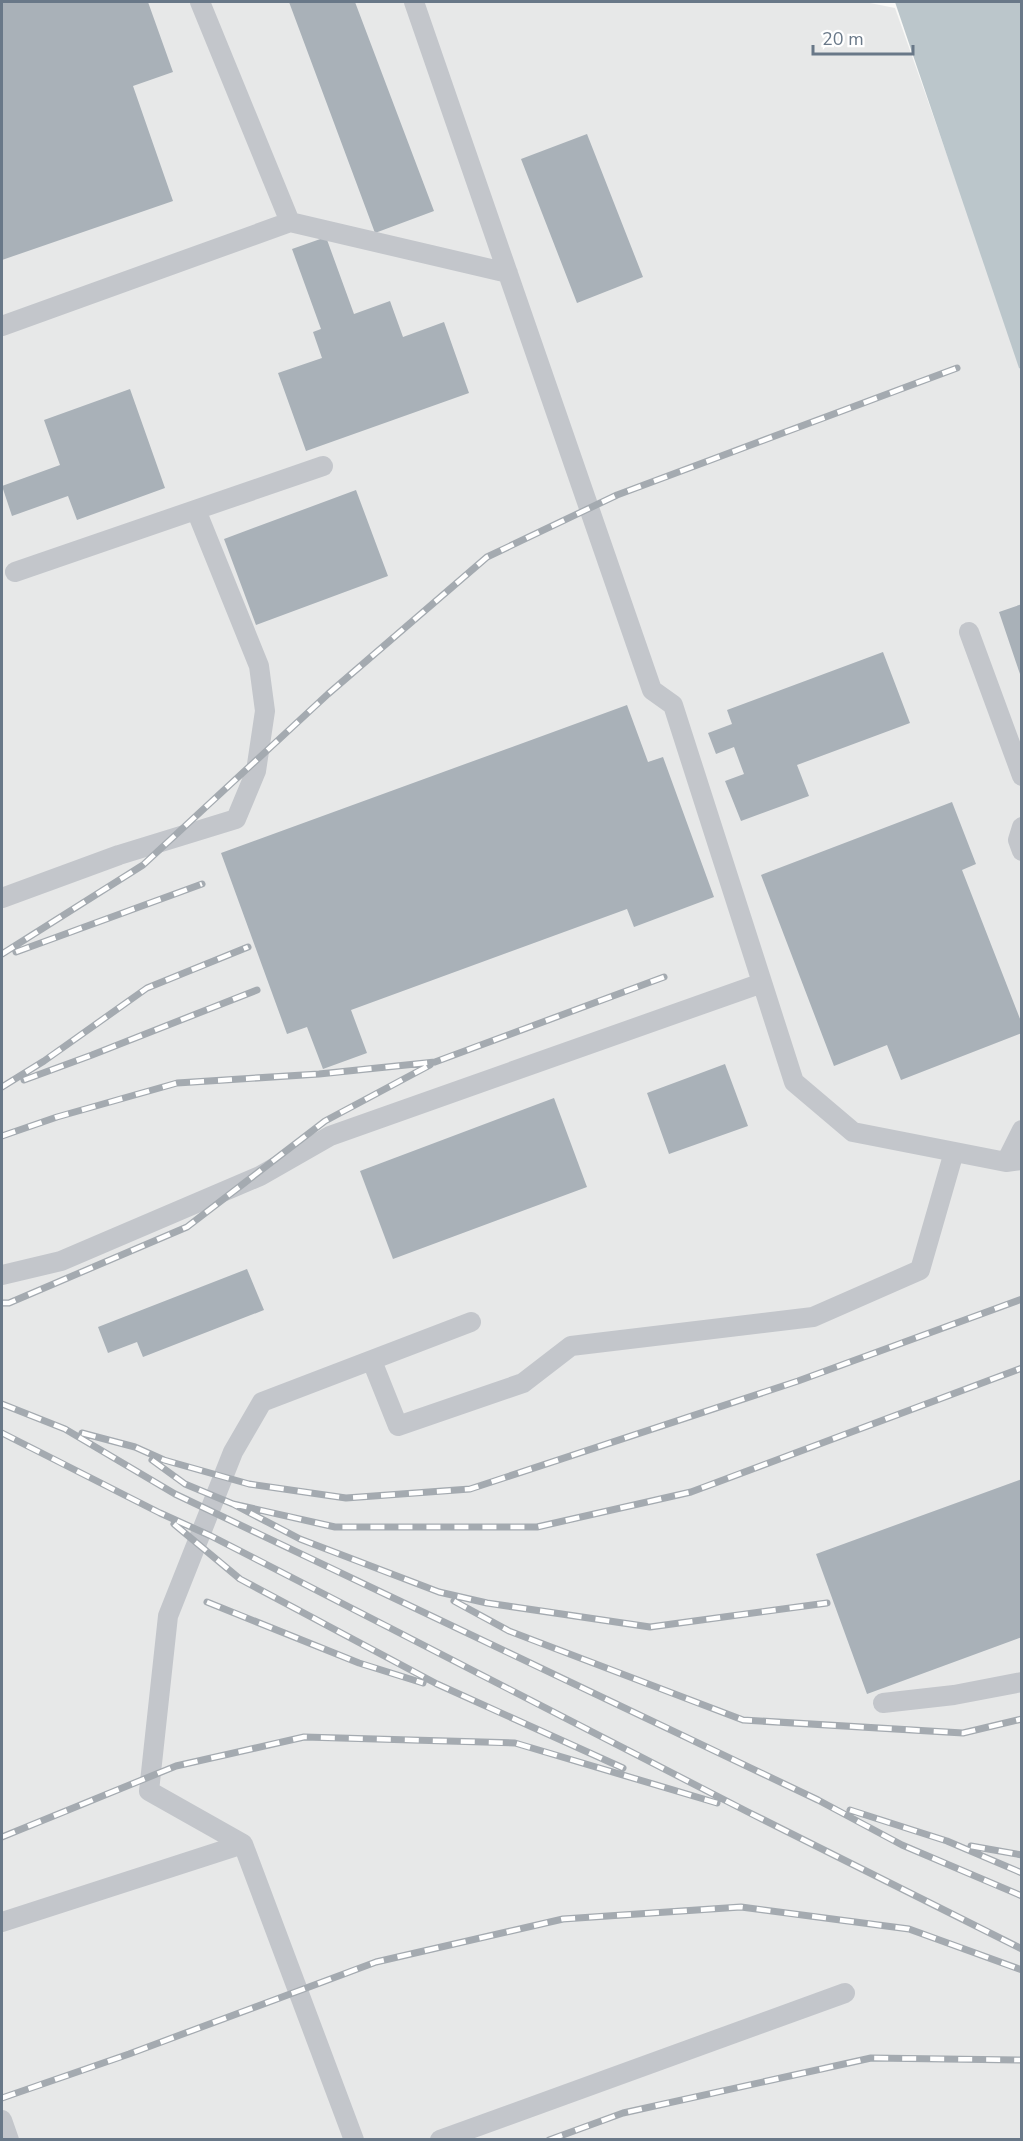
<svg xmlns="http://www.w3.org/2000/svg" width="1023" height="2141" font-family="'Nunito Sans',sans-serif">
	<style>
		.built { fill: #e7e8e8 }
		.water { fill: #bbc6cb }
		.building { fill: #a9b1b8 }
		.lines { fill: none; stroke-linecap: round; stroke-linejoin: round }
		.lane { stroke: #c3c6cb; stroke-width: 20 }
		.rail-casing { stroke: #a4aab0; stroke-width: 7 }
		.rail { stroke: #fff; stroke-width: 4.5; stroke-dasharray: 14; stroke-linecap: butt }
	</style>
	<rect width="100%" height="100%" fill="#f9f9f7"/>
	<path class="built" d="M2 2H865L895 8 1021 364V2139L2 2140Z"/>
	<path class="water" d="M895 2H1021V369L1019 368Z"/>
	<path class="building" d="M2 2H148L173 72 133 86 173 201 2 260Z
		M289 2H355L434 211 375 233Z
		M587 134 643 277 577 303 521 159Z
		M326 237 354 314 390 301 403 337 444 322 469 393 306 451 278 373 322 358 313 332 321 329 292 249Z
		M130 389 165 488 77 520 68 496 12 516 2 486 60 465 44 420Z
		M356 490 388 576 256 625 224 539Z
		M1022 604V677H1021L999 612Z
		M883 652 910 723 797 765 809 796 741 821 725 781 744 774 734 747 716 754 708 733 732 724 727 710Z
		M627 705 648 762 663 757 714 897 634 927 627 909 351 1010 367 1053 323 1069 307 1027 287 1034 221 853Z
		M952 802 976 864 962 870 1022 1024V1033L901 1080 887 1045 834 1066 761 875Z
		M725 1064 748 1126 669 1154 647 1093Z
		M554 1098 587 1187 393 1259 360 1171Z
		M247 1269 264 1310 143 1357 137 1342 108 1353 98 1327Z
		M1022 1479V1637L867 1694 816 1554Z"/>
	<g class="lines">
		<path class="lane" d="M414 2 652 690 673 705 794 1082 853 1132 1006 1162 1022 1160
			M290 222 508 273
			M2 326 290 222 200 2
			M15 572 323 466
			M969 632 1022 776
			M1022 827 1018 840 1022 851
			M2 898 119 855 236 819 256 771 265 711 259 666 196 510
			M1006 1162 1022 1130
			M2 1275 61 1261 260 1176 330 1136 762 983
			M372 1361 398 1426 523 1383 571 1346 813 1317 920 1270 954 1152
			M883 1703 954 1695 1022 1682
			M2 1922 243 1844
			M2 2120 9 2140
			M354 2140 243 1844 149 1791 168 1616 233 1452 262 1402 471 1322
			M440 2140 845 1993"/>
		<defs>
			<path id="rail" d="M16 952 202 884
				M2 954 143 865 328 694 487 557 617 495 957 368
				M24 1080 92 1055 257 990
				M2 1087 44 1061 147 988 248 947
				M2 1136 57 1117 177 1083 319 1074 435 1062 664 977
				M2 1303H9L187 1227 325 1121 430 1065
				M2 1404 65 1429 175 1494 818 1800 902 1845 1022 1896
				M2 1433 160 1513 211 1536 748 1812 1022 1949
				M82 1433 135 1447 164 1460 249 1484 346 1498 470 1489 798 1381 1022 1299
				M152 1460 185 1484 233 1504 300 1539 439 1592 487 1603 650 1627 827 1603
				M233 1504 335 1527H537L691 1492 1022 1368
				M174 1524 240 1579 437 1684 623 1768
				M454 1601 509 1631 743 1720 963 1733 1022 1719
				M207 1602 359 1663 423 1683
				M850 1810 947 1841 1022 1873
				M2 1837 176 1766 304 1737 515 1743 717 1803
				M971 1846 1022 1855
				M2 2098 129 2054 376 1962 563 1919 741 1907 909 1929 1022 1970
				M549 2140 623 2113 871 2058 1022 2060"/>
		</defs>
		<use href="#rail" class="rail-casing"/>
		<use href="#rail" class="rail"/>
	</g>
	<rect width="1023" height="2141" fill="none" stroke="#697888" stroke-width="6"/>
	<path d="M813 45v9h100v-9" fill="none" stroke="#697888" stroke-width="3"/>
	<text x="822" y="45" font-size="18" fill="#697888" stroke="#ffffff" stroke-width="4.5" paint-order="stroke">20 m</text>
</svg>
